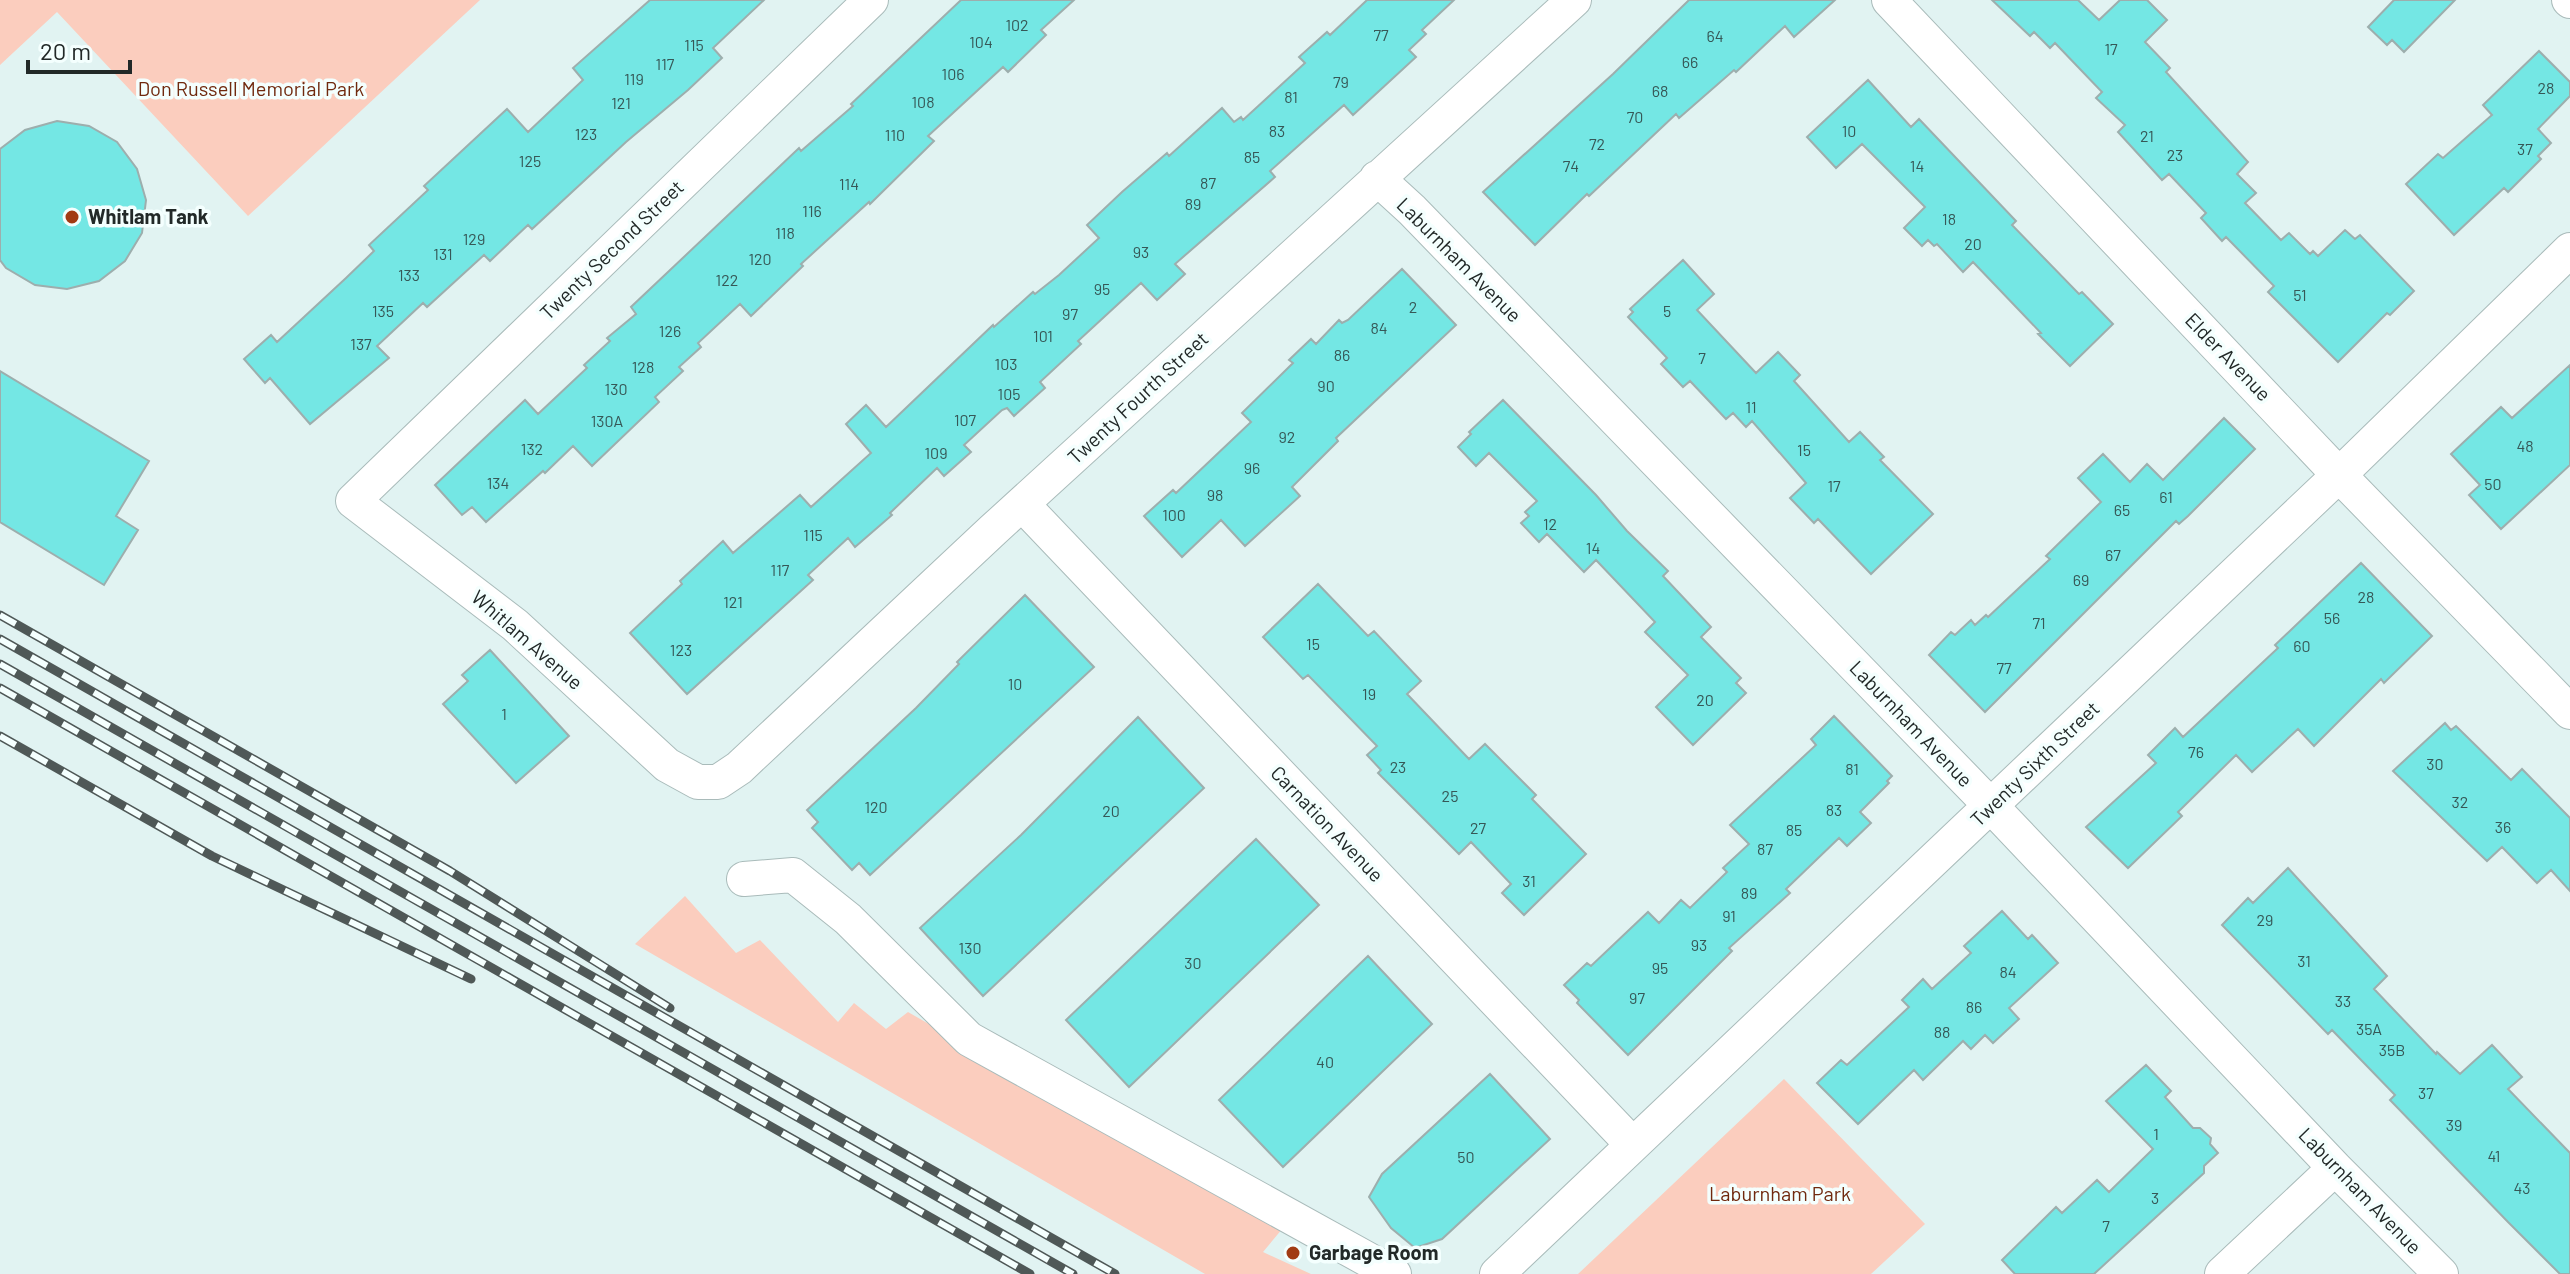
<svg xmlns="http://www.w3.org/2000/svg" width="2570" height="1274" font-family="Barlow,sans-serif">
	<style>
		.green { fill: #fbcdbe }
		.building { fill: #74e7e4; stroke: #9daead; stroke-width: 2 }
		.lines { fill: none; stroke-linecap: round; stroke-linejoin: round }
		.minor-casing { stroke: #a9bbba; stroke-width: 36 }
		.minor { stroke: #fff; stroke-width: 34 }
		.rail-casing { stroke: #4f5857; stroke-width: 9 }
		.rail { stroke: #f4fffe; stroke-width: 6; stroke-dasharray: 18; stroke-linecap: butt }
		.poi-dot { fill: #a13b13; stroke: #f4fffe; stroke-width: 3 }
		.labels { text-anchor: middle; stroke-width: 7; stroke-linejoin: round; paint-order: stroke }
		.number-label { font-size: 16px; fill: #365857 }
		.park-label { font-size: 20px; fill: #70290e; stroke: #f4fffe }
		.poi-label { font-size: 20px; font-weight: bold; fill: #222928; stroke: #f4fffe; text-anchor: start }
		.street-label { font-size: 20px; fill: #222928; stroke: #f4fffe }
	</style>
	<rect width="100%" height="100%" fill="#e1f3f2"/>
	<path class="green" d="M0 0H480L248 216 57 12 0 65Z
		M685 896 736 953 760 940 838 1022 854 1003 886 1029 908 1012 1283 1228 1263 1252 1311 1274H1205L635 944Z
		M1784 1079 1925 1224 1871 1274H1578Z"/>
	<path class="building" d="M650 0H764L713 48 722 58 688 90 626 142 532 229 528 225 490 261 484 255 427 307 423 303 377 346 389 358 310 424 270 378 265 383 244 359 271 335 277 342 346 278 374 251 369 245 428 190 424 186 507 109 528 132 583 80 573 68Z
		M961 0H1074L1041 30 1046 35 1008 72 1003 67 928 136 934 141 870 204 869 202 801 264 803 266 751 316 740 304 698 343 701 347 679 367 683 371 655 397 659 402 592 466 573 446 545 473 543 471 486 522 472 507 462 515 435 485 525 400 538 414 587 368 584 365 610 341 607 338 636 314 631 307 799 148 801 151 853 106 851 104Z
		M1367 0H1454L1422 30 1426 34 1409 50 1416 57 1353 115 1344 105 1270 171 1275 177 1175 264 1185 274 1157 300 1141 283 1078 341 1081 344 1040 382 1045 388 1014 416 1007 408 1002 410 964 445 971 452 944 476 937 468 890 513 892 515 855 547 848 538 808 575 813 580 687 694 630 633 682 584 680 581 723 541 733 553 800 495 811 507 871 453 846 424 866 405 886 427 993 325 994 327 1033 292 1035 294 1059 275 1099 238 1087 225 1122 192 1167 153 1169 156 1222 108 1234 122 1241 117 1243 120 1305 63 1299 57 1327 32 1330 35Z
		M1689 0H1835L1794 37 1785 26 1736 72 1734 70 1679 118 1676 114 1589 196 1587 194 1535 245 1483 192 1613 74Z
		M1992 0H2078L2099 20 2120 0H2147L2167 20 2145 42 2170 68 2166 72 2248 162 2237 174 2256 193 2245 203 2281 240 2289 233 2310 254 2313 251 2318 256 2345 230 2355 239 2360 235 2414 291 2390 315 2387 313 2338 362 2268 292 2274 286 2226 237 2222 241 2201 218 2206 213 2169 174 2162 180 2118 132 2125 125 2096 98 2102 92 2055 43 2050 48 2034 32 2030 36Z
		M2394 0H2455L2404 52 2392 40 2387 45 2368 27Z
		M2539 51 2570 82V96L2538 129 2551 143 2538 156 2541 159 2508 192 2504 188 2454 235 2406 184 2438 154 2443 158 2492 115 2483 105Z
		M1868 80 1911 127 1919 119 2016 221 2012 225 2079 294 2082 292 2113 324 2070 366 2038 334 2041 333 1973 262 1963 272 1937 244 1934 246 1928 240 1922 246 1904 228 1925 207 1862 144 1836 168 1807 137Z
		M57 121 89 126 117 142 137 169 146 200 142 233 125 261 99 281 67 289 35 285 6 268 0 260V149L25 130Z
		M1683 260 1714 294 1697 310 1756 373 1778 352 1800 375 1794 381 1849 442 1860 432 1884 457 1880 460 1933 514 1871 574 1818 519 1814 523 1790 498 1806 483 1752 421 1746 427 1733 413 1726 419 1690 381 1683 387 1661 364 1667 358 1628 317 1633 312 1630 309Z
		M1402 269 1456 325 1336 438 1338 441 1292 487 1300 496 1245 546 1221 520 1182 557 1144 516 1173 490 1176 493 1251 422 1242 413 1293 363 1289 360 1311 339 1316 344 1339 320 1342 323 1348 320Z
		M2570 365V465L2501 529 2469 495 2480 485 2451 454 2501 407 2512 418Z
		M0 371 149 461 116 516 138 530 104 585 0 522Z
		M1503 400 1596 495 1627 531 1668 571 1663 576 1711 627 1701 637 1741 678 1736 683 1746 693 1693 745 1656 707 1688 675 1645 632 1655 622 1596 560 1584 572 1547 534 1539 542 1521 523 1529 516 1525 512 1537 501 1489 453 1476 466 1458 447 1471 434 1469 432Z
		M2224 418 2255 449 2188 516 2179 524 2176 521 1985 712 1929 655 1951 632 1955 635 1971 620 1975 625 1986 615 1988 617 2050 559 2046 556 2101 502 2078 478 2103 454 2130 482 2147 464 2163 480Z
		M2361 563 2432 636 2384 683 2381 679 2314 746 2298 729 2252 772 2236 755 2178 812 2182 816 2128 868 2086 827 2156 763 2148 755 2175 728 2183 737 2278 648 2275 645Z
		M1318 584 1368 636 1374 631 1421 681 1407 694 1469 759 1485 744 1536 795 1532 799 1586 854 1524 915 1502 893 1511 884 1471 842 1459 854 1378 773 1381 770 1367 755 1377 746 1308 675 1303 679 1263 637Z
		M1025 595 1094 667 870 875 859 863 852 870 812 828 818 822 807 810 916 708 959 664 957 662Z
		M490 650 569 736 516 783 443 704 468 681 462 675Z
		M1834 716 1892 776 1887 781 1889 783 1860 812 1871 823 1847 846 1839 838 1786 889 1790 893 1729 948 1732 951 1628 1055 1577 1003 1579 1000 1564 985 1587 963 1591 966 1648 912 1659 923 1681 900 1690 908 1727 872 1723 868 1749 844 1730 825 1816 745 1811 739Z
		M1138 717 1204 788 983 996 920 928 1021 835Z
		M2445 723 2451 730 2456 726 2511 780 2522 769 2570 818V891L2551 870 2537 883 2502 847 2487 861 2393 771Z
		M1256 839 1319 905 1129 1087 1066 1020Z
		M2288 868 2387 976 2374 989 2436 1054 2437 1052 2460 1074 2492 1045 2522 1077 2508 1089 2570 1153V1274H2560L2508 1222 2390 1100 2395 1095 2332 1030 2328 1034 2222 925 2248 898 2253 903Z
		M2002 911 2028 939 2032 935 2058 963 2009 1008 2019 1019 1993 1043 1985 1035 1971 1049 1963 1041 1923 1080 1914 1070 1858 1124 1817 1083 1841 1060 1847 1065 1909 1007 1902 1000 1923 979 1932 989 1971 953 1964 946Z
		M1368 956 1432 1024 1283 1167 1219 1100Z
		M2146 1065 2171 1091 2165 1097 2193 1128H2200L2211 1138 2210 1144 2218 1153 2204 1166V1173L2094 1274H2015L2002 1260 2056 1207 2062 1213 2097 1180 2109 1192 2153 1149 2106 1101Z
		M1490 1074 1550 1139 1442 1239 1415 1248 1391 1228 1369 1197 1382 1174Z"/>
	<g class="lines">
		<defs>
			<path id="minor" d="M871 0 353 501 515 625 667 765 698 782H718L739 768 993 530 1574 0
				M1889 0 2339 475 2570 712
				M2569 0 2570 1
				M1377 178 1412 210 1991 806 2335 1168 2441 1274
				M1022 504 1632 1144
				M744 879 793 875 848 919 969 1039 1394 1274
				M1497 1274 2339 475 2570 250
				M2222 1274 2335 1168"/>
		</defs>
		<use href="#minor" class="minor-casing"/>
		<use href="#minor" class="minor"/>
		<defs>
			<path id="rail" d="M0 615 450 871 670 1008
				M0 639 1115 1274
				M0 664 1073 1274
				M0 688 1030 1274
				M0 736 212 856 471 979"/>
		</defs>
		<use href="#rail" class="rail-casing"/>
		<use href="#rail" class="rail"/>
	</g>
	<g class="poi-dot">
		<circle cx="72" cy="217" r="8"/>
		<circle cx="1293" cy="1253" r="8"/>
	</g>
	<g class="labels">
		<g class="number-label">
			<text x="1017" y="31">102</text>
			<text x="1381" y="41">77</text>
			<text x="1715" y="42">64</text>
			<text x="981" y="48">104</text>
			<text x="694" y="51">115</text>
			<text x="2111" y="55">17</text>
			<text x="1690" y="68">66</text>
			<text x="665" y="70">117</text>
			<text x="953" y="80">106</text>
			<text x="634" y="85">119</text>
			<text x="1341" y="88">79</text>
			<text x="2546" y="94">28</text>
			<text x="1660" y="97">68</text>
			<text x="1291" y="103">81</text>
			<text x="923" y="108">108</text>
			<text x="621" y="109">121</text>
			<text x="1635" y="123">70</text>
			<text x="1277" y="137">83</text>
			<text x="1849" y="137">10</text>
			<text x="586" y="140">123</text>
			<text x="895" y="141">110</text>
			<text x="2147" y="142">21</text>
			<text x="1597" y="150">72</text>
			<text x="2525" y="155">37</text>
			<text x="2175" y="161">23</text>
			<text x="1252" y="163">85</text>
			<text x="530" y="167">125</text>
			<text x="1571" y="172">74</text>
			<text x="1917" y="172">14</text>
			<text x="1208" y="189">87</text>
			<text x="849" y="190">114</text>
			<text x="1193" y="210">89</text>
			<text x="812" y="217">116</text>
			<text x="1949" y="225">18</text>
			<text x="785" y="239">118</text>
			<text x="474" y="245">129</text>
			<text x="1973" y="250">20</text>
			<text x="1141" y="258">93</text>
			<text x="443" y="260">131</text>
			<text x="760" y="265">120</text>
			<text x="409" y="281">133</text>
			<text x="727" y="286">122</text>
			<text x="1102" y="295">95</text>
			<text x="2300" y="301">51</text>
			<text x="1413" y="313">2</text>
			<text x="383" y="317">135</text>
			<text x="1667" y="317">5</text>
			<text x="1070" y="320">97</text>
			<text x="1379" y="334">84</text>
			<text x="670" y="337">126</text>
			<text x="1043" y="342">101</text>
			<text x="361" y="350">137</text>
			<text x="1342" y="361">86</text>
			<text x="1702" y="364">7</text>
			<text x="1006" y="370">103</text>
			<text x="643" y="373">128</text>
			<text x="1326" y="392">90</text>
			<text x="616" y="395">130</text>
			<text x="1009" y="400">105</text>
			<text x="1751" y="413">11</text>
			<text x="965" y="426">107</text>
			<text x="607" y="427">130A</text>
			<text x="1287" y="443">92</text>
			<text x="2525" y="452">48</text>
			<text x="532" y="455">132</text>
			<text x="1804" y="456">15</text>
			<text x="936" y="459">109</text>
			<text x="1252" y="474">96</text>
			<text x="498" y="489">134</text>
			<text x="2493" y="490">50</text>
			<text x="1834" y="492">17</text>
			<text x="1215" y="501">98</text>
			<text x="2166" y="503">61</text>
			<text x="2122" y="516">65</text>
			<text x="1174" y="521">100</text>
			<text x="1550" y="530">12</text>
			<text x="813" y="541">115</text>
			<text x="1593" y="554">14</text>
			<text x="2113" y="561">67</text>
			<text x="780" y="576">117</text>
			<text x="2081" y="586">69</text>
			<text x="2366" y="603">28</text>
			<text x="733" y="608">121</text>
			<text x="2332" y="624">56</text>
			<text x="2039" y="629">71</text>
			<text x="1313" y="650">15</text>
			<text x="2302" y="652">60</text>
			<text x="681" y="656">123</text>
			<text x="2004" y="674">77</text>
			<text x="1015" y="690">10</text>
			<text x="1369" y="700">19</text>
			<text x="1705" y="706">20</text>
			<text x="504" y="720">1</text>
			<text x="2196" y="758">76</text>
			<text x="2435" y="770">30</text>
			<text x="1398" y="773">23</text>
			<text x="1852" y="775">81</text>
			<text x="1450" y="802">25</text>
			<text x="2460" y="808">32</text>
			<text x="876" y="813">120</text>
			<text x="1834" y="816">83</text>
			<text x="1111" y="817">20</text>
			<text x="2503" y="833">36</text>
			<text x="1478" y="834">27</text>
			<text x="1794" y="836">85</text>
			<text x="1765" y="855">87</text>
			<text x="1529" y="887">31</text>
			<text x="1749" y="899">89</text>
			<text x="1729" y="922">91</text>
			<text x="2265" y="926">29</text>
			<text x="1699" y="951">93</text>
			<text x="970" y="954">130</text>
			<text x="2304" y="967">31</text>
			<text x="1193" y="969">30</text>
			<text x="1660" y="974">95</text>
			<text x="2008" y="978">84</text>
			<text x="1637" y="1004">97</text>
			<text x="2343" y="1007">33</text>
			<text x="1974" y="1013">86</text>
			<text x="2369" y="1035">35A</text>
			<text x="1942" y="1038">88</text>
			<text x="2392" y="1056">35B</text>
			<text x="1325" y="1068">40</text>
			<text x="2426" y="1099">37</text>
			<text x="2454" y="1131">39</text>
			<text x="2156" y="1140">1</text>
			<text x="2494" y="1162">41</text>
			<text x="1466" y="1163">50</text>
			<text x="2522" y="1194">43</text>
			<text x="2155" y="1204">3</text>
			<text x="2106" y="1232">7</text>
		</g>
		<g class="park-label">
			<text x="251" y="96">Don Russell Memorial Park</text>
			<text x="1780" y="1201">Laburnham Park</text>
		</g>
		<g class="poi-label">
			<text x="88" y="224">Whitlam Tank</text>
			<text x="1309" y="1260">Garbage Room</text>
		</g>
		<g class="street-label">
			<text transform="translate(612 250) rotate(-44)" y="7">Twenty Second Street</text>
			<text transform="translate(1459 260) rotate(45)" y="7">Laburnham Avenue</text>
			<text transform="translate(2228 357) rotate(46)" y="7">Elder Avenue</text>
			<text transform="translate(1138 398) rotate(-43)" y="7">Twenty Fourth Street</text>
			<text transform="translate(527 640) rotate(41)" y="7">Whitlam Avenue</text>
			<text transform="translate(1911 724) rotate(46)" y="7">Laburnham Avenue</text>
			<text transform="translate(2035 764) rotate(-44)" y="7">Twenty Sixth Street</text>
			<text transform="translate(1327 824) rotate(46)" y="7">Carnation Avenue</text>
			<text transform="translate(2360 1191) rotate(46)" y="7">Laburnham Avenue</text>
		</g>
	</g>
	<path d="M28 60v12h102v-12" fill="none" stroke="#222928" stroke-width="4"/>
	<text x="40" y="60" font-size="24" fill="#222928" stroke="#f4fffe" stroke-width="6" paint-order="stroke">20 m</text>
</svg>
